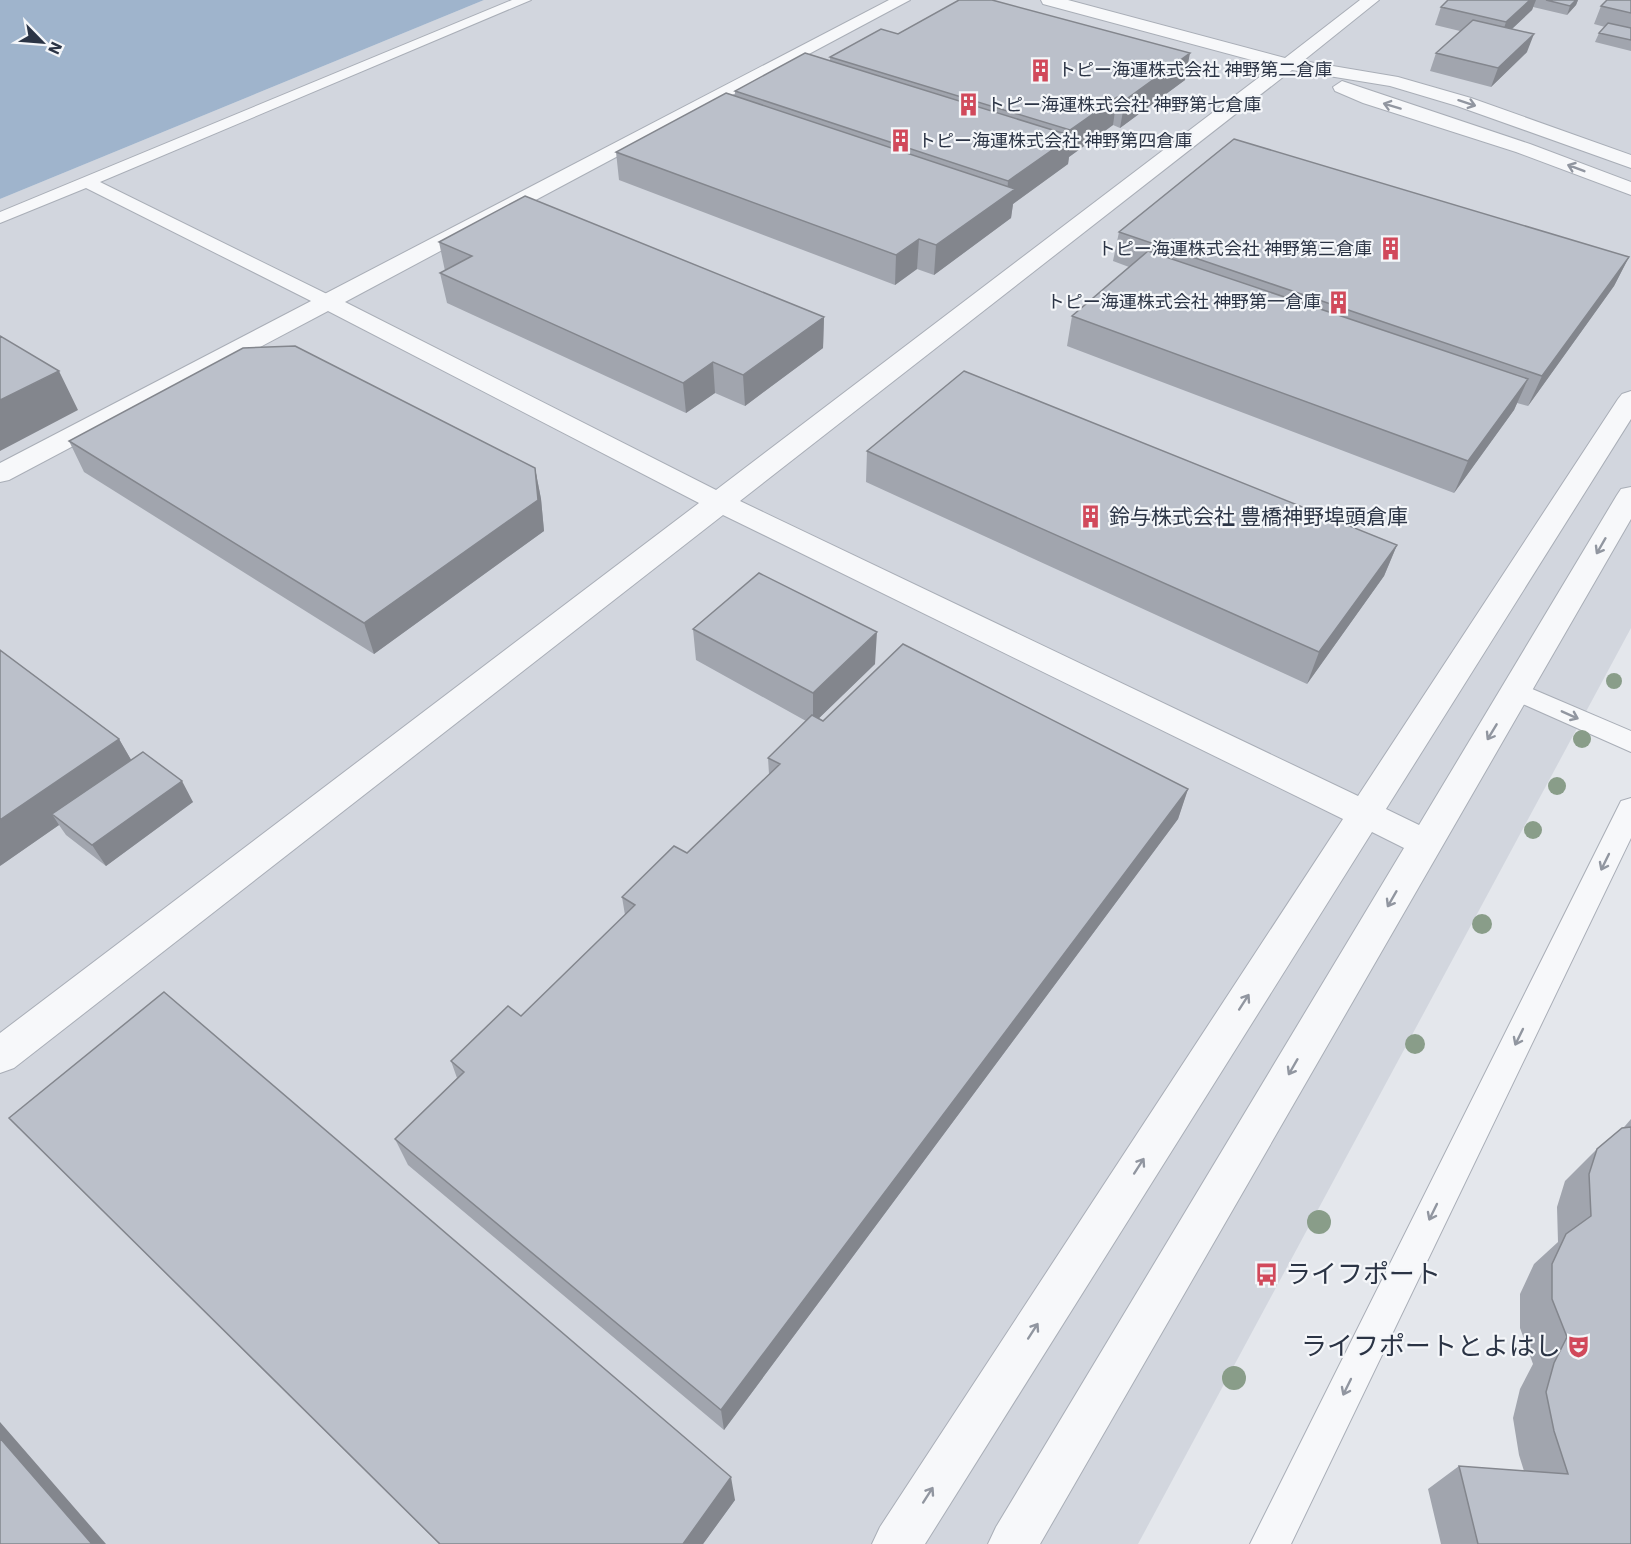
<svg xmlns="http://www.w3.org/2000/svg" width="1631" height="1544" font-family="'IBM Plex Sans','Noto Sans JP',sans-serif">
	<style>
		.built { fill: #d2d6de }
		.water { fill: #9fb4cc }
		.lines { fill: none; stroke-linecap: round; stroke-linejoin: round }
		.service-casing { stroke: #a9aeb7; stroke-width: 2 }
		.tertiary-casing { stroke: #a9aeb7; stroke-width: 2 }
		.service { fill: #f7f8fa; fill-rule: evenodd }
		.tertiary { fill: #f7f8fa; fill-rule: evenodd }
		.tree { fill: #899d89 }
		.wall { fill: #a1a5ae }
		.shaded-wall { fill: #83868d }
		.building { fill: #bbc0ca; stroke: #83868d; stroke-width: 1.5 }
		.oneway { stroke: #9196a0 }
		.labels { text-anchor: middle; stroke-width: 4.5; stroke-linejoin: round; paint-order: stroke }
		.far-poi-label { font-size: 18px; fill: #2b3445; stroke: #f4f6f9; text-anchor: start }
		.poi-label { font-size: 21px; fill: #2b3445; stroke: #f4f6f9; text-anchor: start }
		.near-poi-label { font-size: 26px; fill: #2b3445; stroke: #f4f6f9; text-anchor: start }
	</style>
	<rect width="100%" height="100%" fill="#e4e7ec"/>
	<path class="built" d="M484 0H1631V628L1138 1544H0V199Z"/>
	<path class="water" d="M0 0H484L0 199Z"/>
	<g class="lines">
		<defs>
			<path id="service" d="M512 0H531L100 182 333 297 335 301 333 305H319L86 188 0 223V212Z
				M1516 682 1631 731V752L1507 697 1503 691 1507 685Z
				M1631 798V838L1291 1544H1250L1617 809 1621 801Z"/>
			<path id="tertiary" d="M889 0H910L345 302 716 490 1274 66 1043 4 1041 0H1068L1285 58 1360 0H1379L1303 61 1398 77 1471 98 1631 155V168L1457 106 1390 86 1292 70 740 501 1358 796 1618 399 1622 394 1631 391V419L1386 809 1419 825 1617 495 1621 489 1631 487V519L1040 1544H988L996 1527 1404 848 1372 832 925 1544H872L880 1527 1343 819 723 515 14 1068 0 1073V1033L699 503 328 311 9 480 0 482V463Z
				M1342 81 1530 144 1631 182V195L1516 152 1363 103 1335 91 1333 87Z"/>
		</defs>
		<use href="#service" class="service-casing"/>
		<use href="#tertiary" class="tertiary-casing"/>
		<use href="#service" class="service"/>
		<use href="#tertiary" class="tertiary"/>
	</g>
	<g class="tree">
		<circle cx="1614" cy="681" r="8"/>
		<circle cx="1582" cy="739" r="9"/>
		<circle cx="1557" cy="786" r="9"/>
		<circle cx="1533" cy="830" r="9"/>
		<circle cx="1482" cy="924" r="10"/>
		<circle cx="1415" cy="1044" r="10"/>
		<circle cx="1319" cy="1222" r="12"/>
		<circle cx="1234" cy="1378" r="12"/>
	</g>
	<path class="wall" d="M1448 0H1578L1576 5 1567 15 1533 7 1532 10 1512 29 1527 52 1491 87 1430 71 1436 53 1460 31 1435 25 1441 7Z
		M1631 0V51L1595 42 1599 33 1605 27 1594 24 1601 6Z
		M898 34 1185 80 1120 128 1113 125 1069 157 1068 164 1013 204 1011 218 934 275 917 269 895 285 619 180 616 152 735 96V91L830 61V57Z
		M1119 232 1629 257 1614 286 1528 406 1517 403 1514 410 1454 493 1067 346 1072 316 1129 267 1113 261Z
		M439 242 824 317 823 348 745 406 715 393 686 413 447 303 440 273 445 271Z
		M69 441 535 468 541 499 544 531 374 654 84 472Z
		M867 451 1397 545 1384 576 1307 684 866 482Z
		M693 629 875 664 818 719 823 721 1188 789 1178 819 724 1430 408 1165 395 1139 457 1078 451 1061 521 1016 625 915 622 897 687 853 769 774 768 758 806 721 696 660Z
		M119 739 131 760 193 802 106 866 66 835 59 825 0 866Z
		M9 1118 735 1500 703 1544H439L42 1151Z
		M1631 1119V1544H1441L1428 1489 1459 1466 1524 1471 1519 1455 1513 1418 1520 1389 1533 1364 1520 1328V1294L1534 1264 1558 1242 1557 1207 1565 1181 1597 1149 1624 1127 1625 1126Z"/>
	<path class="shaded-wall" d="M1530 0H1536L1532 10 1500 40 1506 22Z
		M1576 0H1578L1576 5 1567 15 1570 6Z
		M1534 34 1527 52 1491 87 1498 68Z
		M1190 53 1185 80 1120 128 1125 100Z
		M1117 97 1113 125 1069 157 1068 164 1013 204 1011 218 934 275 936 245 1007 195 1008 181 1069 138 1070 130Z
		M919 239 917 269 895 285 896 255Z
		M1629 257 1614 286 1528 406 1542 376Z
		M824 317 823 348 745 406 743 375Z
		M713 362 715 393 686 413 683 383Z
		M59 371 78 410 0 451V400Z
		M1528 379 1514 410 1454 493 1468 461Z
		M535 468 541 499 544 531 374 654 364 623Z
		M1397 545 1384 576 1307 684 1319 652Z
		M877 632 875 664 813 724V693Z
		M119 739 137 770 52 814 59 825 0 866V820Z
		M182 781 193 802 106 866 92 845Z
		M1188 789 1178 819 724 1430 721 1410Z
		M0 1422 106 1544H92L0 1438Z
		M731 1477 735 1500 703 1544H683Z"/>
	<path class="building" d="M959 0H992L1190 53 1125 100 1117 97 1070 130 830 57 881 29 898 34Z
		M1448 0H1530L1506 22 1441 7Z
		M1546 0H1576L1570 6Z
		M1607 0H1631V13L1601 6Z
		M1473 20 1534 34 1498 68 1436 53Z
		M1608 23 1631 28V40L1599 33Z
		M805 53 1072 136 1008 181 735 91Z
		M726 93 1015 189 936 245 919 239 896 255 616 152Z
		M1234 139 1629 257 1542 376 1119 232Z
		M525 196 824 317 743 375 713 362 683 383 440 273 472 256 439 242Z
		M1148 251 1528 379 1468 461 1072 316Z
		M0 336 59 371 0 400Z
		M295 346 535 468 538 500 364 623 69 441 243 348Z
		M964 371 1397 545 1319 652 867 451Z
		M759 573 877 632 813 693 693 629Z
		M903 644 1188 789 721 1410 395 1139 464 1072 451 1061 508 1006 521 1016 635 905 622 897 674 846 687 853 780 764 768 758 812 715 823 721Z
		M0 650 119 739 0 820Z
		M143 752 182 781 92 845 52 814Z
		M164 992 731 1477 683 1544H440L9 1118Z
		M1631 1127V1544H1478L1459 1466 1568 1474 1554 1431 1546 1392 1554 1363 1567 1337 1552 1299V1264L1566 1234 1591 1216 1589 1174 1597 1149 1622 1128Z
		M0 1438 92 1544H0Z"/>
	<defs><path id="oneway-shaft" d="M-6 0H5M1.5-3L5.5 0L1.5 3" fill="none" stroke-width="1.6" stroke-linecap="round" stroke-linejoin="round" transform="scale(1.5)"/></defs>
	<g class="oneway">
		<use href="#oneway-shaft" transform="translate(1467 103) rotate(18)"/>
		<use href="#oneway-shaft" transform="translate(1392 106) rotate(-163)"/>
		<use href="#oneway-shaft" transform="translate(1576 168) rotate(-159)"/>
		<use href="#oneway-shaft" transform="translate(1601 546) rotate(120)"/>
		<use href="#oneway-shaft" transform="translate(1570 715) rotate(24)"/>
		<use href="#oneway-shaft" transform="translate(1492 732) rotate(121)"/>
		<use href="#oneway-shaft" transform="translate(1605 862) rotate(116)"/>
		<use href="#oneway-shaft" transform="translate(1392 899) rotate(120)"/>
		<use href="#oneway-shaft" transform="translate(1244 1002) rotate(-57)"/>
		<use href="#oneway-shaft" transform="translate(1519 1037) rotate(116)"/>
		<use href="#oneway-shaft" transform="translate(1293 1067) rotate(120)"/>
		<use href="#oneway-shaft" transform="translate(1139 1166) rotate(-57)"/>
		<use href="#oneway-shaft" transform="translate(1433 1212) rotate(116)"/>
		<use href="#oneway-shaft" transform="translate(1033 1331) rotate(-57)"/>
		<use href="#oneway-shaft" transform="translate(1347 1387) rotate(116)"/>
		<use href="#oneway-shaft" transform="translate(928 1495) rotate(-57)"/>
	</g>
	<defs>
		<symbol id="building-bare" viewBox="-9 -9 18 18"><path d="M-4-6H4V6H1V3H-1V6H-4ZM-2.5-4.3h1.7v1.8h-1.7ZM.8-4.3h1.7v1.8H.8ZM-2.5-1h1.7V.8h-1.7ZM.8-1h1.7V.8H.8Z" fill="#d1495b" stroke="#f4f6f9" stroke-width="2.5" paint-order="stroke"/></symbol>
		<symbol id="bus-bare" viewBox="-9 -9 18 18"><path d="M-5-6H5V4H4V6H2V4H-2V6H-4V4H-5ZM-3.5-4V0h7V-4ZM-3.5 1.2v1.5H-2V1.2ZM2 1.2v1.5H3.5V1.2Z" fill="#d1495b" stroke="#f4f6f9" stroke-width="2.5" paint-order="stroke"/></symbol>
		<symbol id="theatre-bare" viewBox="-9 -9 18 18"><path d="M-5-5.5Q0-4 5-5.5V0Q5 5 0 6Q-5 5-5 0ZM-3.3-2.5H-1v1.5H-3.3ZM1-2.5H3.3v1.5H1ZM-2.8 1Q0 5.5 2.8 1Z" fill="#d1495b" stroke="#f4f6f9" stroke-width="2.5" paint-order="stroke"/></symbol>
	</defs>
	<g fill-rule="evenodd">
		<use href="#building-bare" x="1024" y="54" width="33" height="33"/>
		<use href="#building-bare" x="952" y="88" width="33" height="33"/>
		<use href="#building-bare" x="884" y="124" width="33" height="33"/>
		<use href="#building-bare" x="1374" y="232" width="33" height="33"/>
		<use href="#building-bare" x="1322" y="286" width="33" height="33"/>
		<use href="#building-bare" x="1074" y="500" width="33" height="33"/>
		<use href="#bus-bare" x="1250" y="1258" width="33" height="33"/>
		<use href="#theatre-bare" x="1562" y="1330" width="33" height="33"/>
	</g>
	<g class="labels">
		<g class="far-poi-label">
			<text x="1058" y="76">トピー海運株式会社 神野第二倉庫</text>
			<text x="987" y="111">トピー海運株式会社 神野第七倉庫</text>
			<text x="918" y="147">トピー海運株式会社 神野第四倉庫</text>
			<text x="1372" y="255" text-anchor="end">トピー海運株式会社 神野第三倉庫</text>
			<text x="1321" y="308" text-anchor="end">トピー海運株式会社 神野第一倉庫</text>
		</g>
		<g class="poi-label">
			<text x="1109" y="524">鈴与株式会社 豊橋神野埠頭倉庫</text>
		</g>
		<g class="near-poi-label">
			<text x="1285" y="1283">ライフポート</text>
			<text x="1561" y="1355" text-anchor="end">ライフポートとよはし</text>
		</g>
	</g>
	<g transform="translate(42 42) rotate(115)" stroke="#f4f6f9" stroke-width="4.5" paint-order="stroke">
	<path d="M0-4.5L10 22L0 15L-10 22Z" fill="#2b3445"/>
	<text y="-9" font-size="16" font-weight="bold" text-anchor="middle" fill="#2b3445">N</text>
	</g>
</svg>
